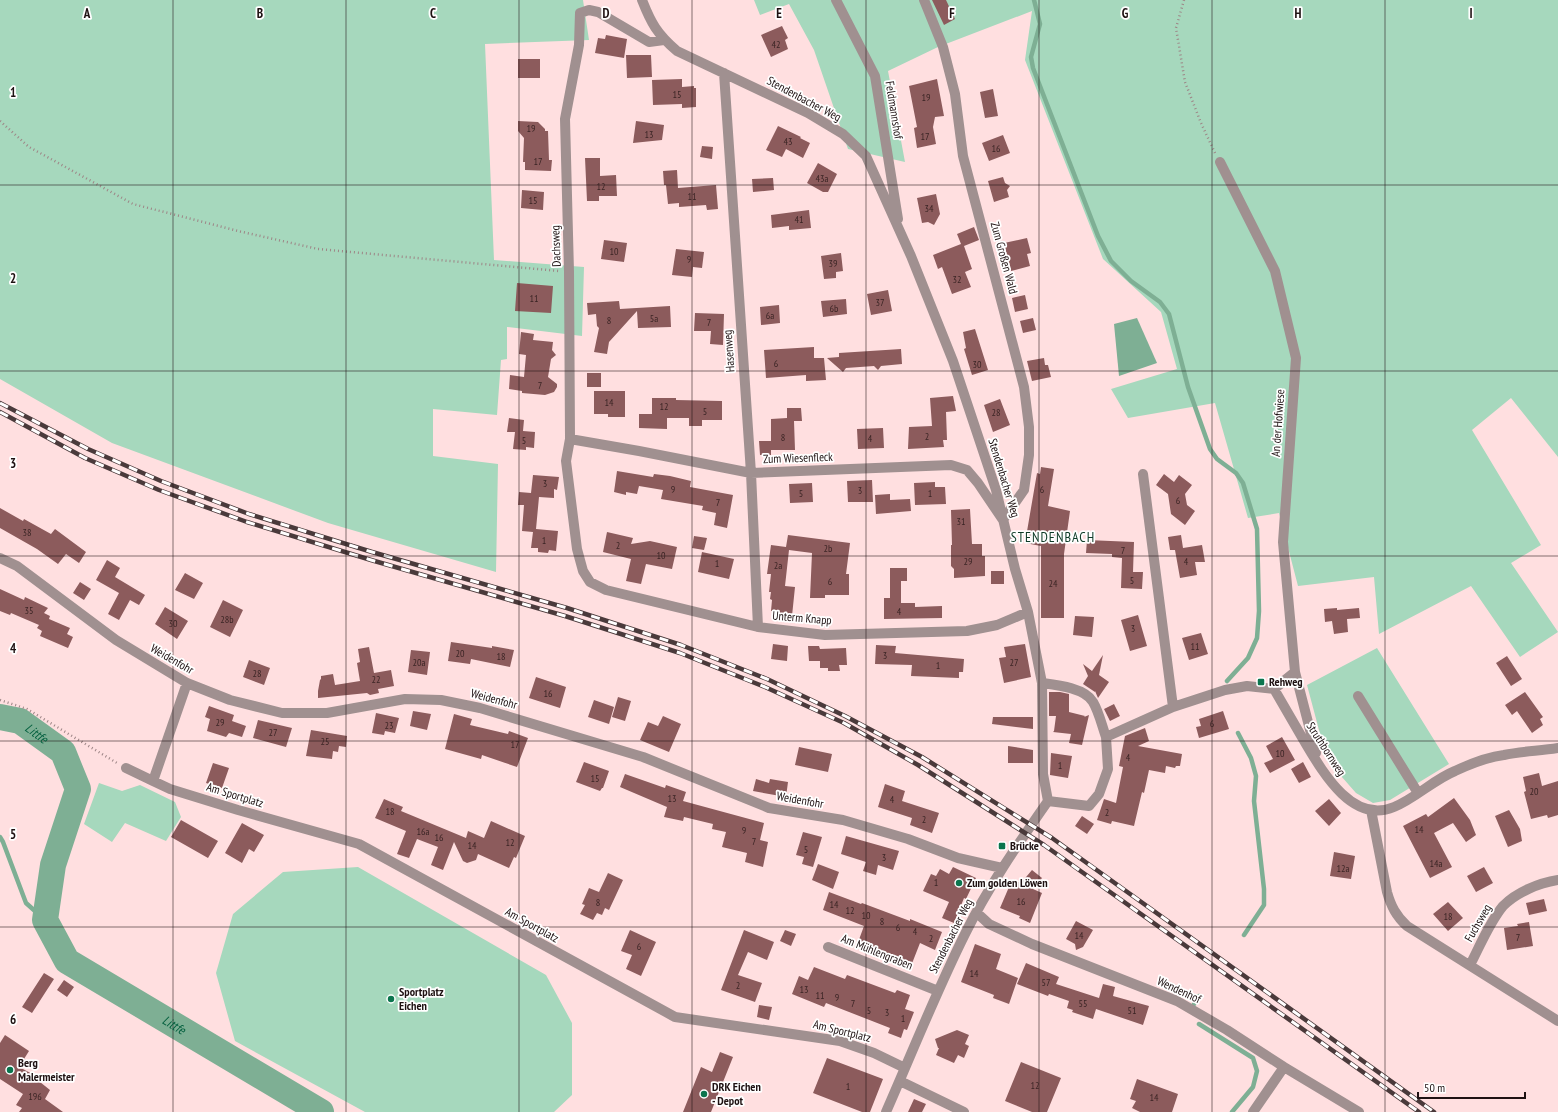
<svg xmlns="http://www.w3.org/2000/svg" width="1558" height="1112" font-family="'PT Sans Narrow',sans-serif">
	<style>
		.green { fill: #a6d8bd }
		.water { fill: #7eaf94 }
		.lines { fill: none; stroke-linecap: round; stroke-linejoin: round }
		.stream { stroke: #7eaf94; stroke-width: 4.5 }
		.river { stroke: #7eaf94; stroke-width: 26 }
		.building { fill: #8c5b5c }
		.path { stroke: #9d8586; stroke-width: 2.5; stroke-dasharray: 1 3; stroke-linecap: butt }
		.minor { stroke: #a09090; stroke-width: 10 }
		.rail-casing { stroke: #4a3a3b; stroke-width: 4.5 }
		.rail { stroke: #fff; stroke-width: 3; stroke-dasharray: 9; stroke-linecap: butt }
		.grid { fill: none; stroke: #1e1112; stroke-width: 1; stroke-opacity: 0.55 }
		.poi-dot { fill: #0b754e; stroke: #fff; stroke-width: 1.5 }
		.labels { text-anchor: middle; stroke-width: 3.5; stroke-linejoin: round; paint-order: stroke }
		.number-label { font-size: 10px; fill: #3a2424 }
		.street-label { font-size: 12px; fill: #1e1112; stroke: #fff }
		.poi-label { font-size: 12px; font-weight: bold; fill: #1e1112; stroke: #fff; text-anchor: start }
		.water-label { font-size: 13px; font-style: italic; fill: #066140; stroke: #fff }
		.quarter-label { font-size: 14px; letter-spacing: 1px; fill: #0e3b27; stroke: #fff }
		.grid-label { font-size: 13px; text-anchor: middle; font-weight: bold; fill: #1e1112; stroke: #fff; stroke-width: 3.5; stroke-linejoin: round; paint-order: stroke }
	</style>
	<rect width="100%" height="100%" fill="#ffdfe0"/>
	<path class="green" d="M0 0H583L589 40 485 44 494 260 584 267 582 336 507 327V359L501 360 497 415 433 409V456L498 464 496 572 328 523 112 443 0 379Z
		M754 0H1558V457L1511 398 1472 430 1541 545 1511 563 1558 632 1520 657 1471 586 1379 634 1374 577 1298 586 1279 513 1248 518 1215 403 1128 418 1111 389 1177 369 1161 312 1103 259 1025 60 1032 11 938 47 888 71 905 162 848 149 814 50 789 4 760 15Z
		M1377 648 1449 764 1390 800 1373 803 1356 793 1327 760 1307 685Z
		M99 783 122 791 140 785 175 802 181 817 166 841 125 823 112 842 84 824Z
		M358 867 546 975 572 1023V1095L554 1112H365L235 1041 216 973 233 914 283 872Z"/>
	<path class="water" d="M1137 318 1157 363 1119 376 1114 324Z"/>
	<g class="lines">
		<path class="stream" d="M1034 0 1040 24 1031 57 1033 68 1098 236 1111 261 1131 281 1160 302 1169 314 1188 387 1210 449 1217 459 1236 473 1243 483 1257 529 1259 611 1257 638 1248 658 1227 681
			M1238 733 1251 758 1256 776 1254 801 1264 889V905L1244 935
			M0 837 3 842 26 903 45 920
			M1194 1004 1199 996
			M1199 1024 1253 1058 1257 1071 1253 1087 1232 1112"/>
		<path class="river" id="s1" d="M0 717 20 721 63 752 78 789 53 865 45 920 67 961 321 1112"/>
	</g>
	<path class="building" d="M932 0H946L955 19 944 25Z
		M782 26 788 38 785 40 788 49 771 57 761 35Z
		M606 35 627 39 624 58 595 53 598 38 605 39Z
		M626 55H651L652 77 627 78Z
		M518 59H540V78H518Z
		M682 79V87L694 86V88H696V107L682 108V104L653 105 652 80Z
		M937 79 944 116 935 117 933 127 936 144 917 148 914 128 917 127 909 86Z
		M993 89 998 116 985 118 980 92Z
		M518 121 538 122 545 129V131H548L549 160H552L551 171 525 170V162H523L524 138 518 131Z
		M636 121 664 125 662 140 633 143Z
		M778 126 801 137 800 138 810 143 803 158 786 149 782 157 766 150Z
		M1003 135 1010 153 989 161 982 143Z
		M702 146 713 147 712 159 700 157Z
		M585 158H600V176L616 175 617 196H599V201H587Z
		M818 163 837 174 828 192H823L807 183Z
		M677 170 678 188 716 185 718 209 707 210 706 205 679 207V203L668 204 666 185H664L663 171Z
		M1003 177 1005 183 1010 186 1007 190 1009 197 994 202 988 181Z
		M773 178 774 190 753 192 752 179Z
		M522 190 544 192 543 210 521 208Z
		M936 194 940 214 934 225 928 222 922 223 917 198Z
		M809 210 811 228 789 230V226L772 228 771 215Z
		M974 227 979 240 964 246 972 269 965 272 971 287 952 294 942 267 938 269 933 255 961 244 957 234Z
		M1027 238 1031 253 1027 254 1030 266 1011 271 1004 243Z
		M604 240 627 243 624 262 601 259Z
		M676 249 704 252 702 268 693 267 692 277 672 275Z
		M841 253 843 271 836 272V278L824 279 821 256Z
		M517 283 553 286 551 313 515 311Z
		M888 290 892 311 871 315 867 294Z
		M1025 295 1028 309 1015 312 1012 298Z
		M846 299 847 314 823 317 821 301Z
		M619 301 620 309 670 306 671 327 638 328 637 311 609 342 607 354 594 352 599 328 597 326 596 314 588 315 587 303Z
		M779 305 780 323 761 325 760 307Z
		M695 313 724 314 723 345 710 344 711 331H694Z
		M1033 318 1036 330 1023 333 1020 321Z
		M975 329 988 370 972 375 964 349 966 348 963 332Z
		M521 332 534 334 533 340 553 342 552 350 556 355 551 359 548 377 557 384V387L554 392 545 395 522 393V391L509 389 510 375 524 377 526 355 519 354Z
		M814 347V358H824L826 380 806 381V375L766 378 764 350Z
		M901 349 902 364 881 366 878 370 874 366 846 368 843 372 827 358 839 357V353Z
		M1044 358 1045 365H1048L1051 377 1032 381 1027 361Z
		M587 373H601V387H587Z
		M594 391H625V417H608V414H594Z
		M953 396 956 411 946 412 947 440H943L944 447 908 449 909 427 932 426 930 398Z
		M652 398H676V400L722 401V420H702V426H689V418H667V429L639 428V414H652Z
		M1000 399 1010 425 993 432 984 405Z
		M787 408H801L802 421H794L795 450H771V455H760L759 441H771V419L787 418Z
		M509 418 524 420 523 431 535 432 534 448 526 447V450L513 449 515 432H507Z
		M883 428 884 448 858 449 857 429Z
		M1041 467 1054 469 1048 506 1070 511 1064 554V618H1041V546L1025 543 1037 473 1040 474Z
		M617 471 653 477 654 474 670 476 691 481 690 487 733 495 727 528 714 525 716 513 702 510 703 506 661 499 663 490 639 486 637 494 626 492V495L614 492Z
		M1164 474 1174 482 1179 475 1192 485 1185 494 1187 505 1195 511 1185 525 1171 514 1168 494 1156 485Z
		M533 475 559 477 557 490 554 489V498L539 497 536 529 558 531 556 551 549 550 548 553 538 552V548H531L533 532 522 531 524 505H518L519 492 531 493Z
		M872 480 873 502H848L847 481Z
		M935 482V487H945L946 504 915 505 914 483Z
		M812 483 813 502 790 503 789 484Z
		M890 494V500L910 499 911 511 876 514 875 495Z
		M0 508 23 521 24 519 51 534 55 529 86 552 79 563 66 554 58 564 37 549 0 528Z
		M970 509 972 544H982V556H985V576L954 578V569L951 566V545H952L951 510Z
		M607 532 633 538 631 544 650 541 677 547 672 569 646 564 641 584 626 581 631 559 603 552Z
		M788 535 850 543 846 574H849V595H825V598H810L812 553 789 550 785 586 795 587 792 616 778 615V612L771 611 772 600 770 599 771 592H769L771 574H767L771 545 786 547Z
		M1181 535 1183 548 1202 545 1205 562H1195L1197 575 1180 578 1175 550H1170L1168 537Z
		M694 536 707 538 704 550 692 548Z
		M1087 540 1134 542 1133 572H1143L1142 589 1121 588 1122 558 1112 557V554L1086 553Z
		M702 552 734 559 729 579 698 572Z
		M107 560 120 568 115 577 145 595 139 605 130 600 119 620 108 614 119 593 96 580Z
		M890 568H907V581H901V603H915V607L942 606V618L884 619V598H890Z
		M991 571H1004V584H991Z
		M185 573 203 583 194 599 175 590Z
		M80 582 91 589 84 600 73 593Z
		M0 589 24 600 25 597 48 608 44 613 50 616 49 619 70 628 67 634 73 637 68 648 40 636 42 631 37 628 39 625 11 613 10 615 0 611Z
		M223 600 243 610 230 637 210 627Z
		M165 607 188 621 177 639 155 624Z
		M1337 608V610L1359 608 1360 618 1347 619 1348 632 1334 634 1332 621 1325 622 1324 609Z
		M1138 615 1147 646 1130 651 1121 620Z
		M1075 616 1094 617 1092 637 1073 635Z
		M1201 633 1208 654 1189 660 1182 638Z
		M451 642 492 648V646L514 650 510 667 471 659 470 664 448 661Z
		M773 644 788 646 787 661 771 659Z
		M1025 644 1031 677 1004 683 999 658 1006 657 1004 647Z
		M876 645 896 646 895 653 964 659 963 672H959V678L911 676 912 665 875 664Z
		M808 646H819L820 649 846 648 847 665H839L840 671H828V668H820V661H809Z
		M369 647 374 673 391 670 394 686 378 689 379 693 370 695 367 693 318 698V691L320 680 321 679V676L333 674 335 685 360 681 357 663 360 662 358 649Z
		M411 650 430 652 427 675 408 672Z
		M1103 655 1099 675 1109 682 1098 698 1095 691V692L1083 684 1088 676 1083 664 1092 671Z
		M1507 656 1522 679 1511 686 1496 663Z
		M249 660 270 668 264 685 243 677Z
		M536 677 566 687 560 708 529 698Z
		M1049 692H1060L1069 694V712L1085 716 1084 717 1089 715 1082 745 1069 743 1071 734 1053 732 1054 731 1056 716H1049Z
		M1525 692 1543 717 1540 719 1543 725 1532 733 1517 711 1512 715 1505 705Z
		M618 697 631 701 625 721 612 717Z
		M594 700 614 707 609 724 588 717Z
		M1114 704 1120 716 1110 721 1104 709Z
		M209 706 234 715 232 721 246 726 242 737 229 733 226 737 207 731 210 719 205 717Z
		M413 711 431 714 427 730 410 726Z
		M1223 711 1229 729 1199 738 1196 727 1201 726 1199 719Z
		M376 713 399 718 395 733 385 731 384 735 372 733Z
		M454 714 472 719 470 725 508 734 509 731 528 738 517 767 482 755 481 759 445 749Z
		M663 716 681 724 669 752 640 740 648 722 658 726Z
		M993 717H1033V729L992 724Z
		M258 720 292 728 286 747 253 738Z
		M1145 728 1149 741 1138 746 1182 754 1180 766H1176L1175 768 1166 766 1165 773 1149 770 1144 793 1142 792 1134 826 1112 821 1111 824 1097 820 1104 799 1116 803 1123 767 1119 766 1125 736Z
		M311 730 347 736 346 747 339 746 338 752 333 751 332 759 306 756Z
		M1282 737 1295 760 1270 773 1264 763 1273 759 1266 746Z
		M1008 746 1033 750V763H1008Z
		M799 747 832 754 828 772 795 765Z
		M1051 753 1072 756 1068 778 1050 775Z
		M584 762 609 771 603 788H602L600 791 576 782Z
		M1303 762 1311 777 1299 783 1291 769Z
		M213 763 229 768 222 788 206 783Z
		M1539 773 1542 786 1558 781V815L1548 818 1547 815 1531 819 1524 792 1526 791 1523 777Z
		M625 774 665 788 666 785 686 792 683 801 764 823 760 840 768 842 763 867 745 862 747 853 722 847 726 832 712 829 713 824 684 817 683 821 664 817 667 807 620 787Z
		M756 779 769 783 770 779 788 782 786 797 753 791Z
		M885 784 905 791 902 801 939 813 932 833 910 825 912 818 878 807Z
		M1454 798 1470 820 1476 835 1466 842 1453 823 1434 833 1452 867 1430 878 1403 826 1426 814 1428 817Z
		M384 799 403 807 401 811 466 838 468 831 484 838 491 821 525 836 516 858 514 857 509 868 478 854 476 860 467 863 463 861 454 842 443 870 431 865 438 847 417 839 409 858 397 854 406 831 375 818Z
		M1329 799 1341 813 1329 826 1315 811Z
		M1509 810 1520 829 1522 841 1508 847 1495 816Z
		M1082 816 1094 824 1087 834 1075 826Z
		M181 820 218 841 208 858 171 837Z
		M242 823 264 835 254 852 249 849 242 863 225 853Z
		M803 832 822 837 813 867 802 864 804 857 796 855Z
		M846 836 899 851 893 870 878 865 876 875 863 871 866 862 841 854Z
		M1334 852 1355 856 1351 879 1330 876Z
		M818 864 839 872 833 889 812 880Z
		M953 867 976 878 966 899 964 898 954 923 942 918 949 902 923 891 931 874 936 876 940 869 949 874Z
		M1484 867 1493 883 1476 892 1467 876Z
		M1032 870 1042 878 1033 889 1042 893 1030 923 1019 918 1020 916 1000 908 1012 880 1021 883Z
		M608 873 623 880 609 910 605 908 602 915 597 913 593 920 580 914 585 905 582 904 589 888 599 892Z
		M829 892 861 904 862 903 910 921V919L942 932 935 950 920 943 911 966 857 945 864 926 823 910Z
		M1544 899 1547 911 1529 915 1526 903Z
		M1448 902 1463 918 1448 931 1433 914Z
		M1076 921 1093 930 1083 947 1076 950 1075 944 1066 939Z
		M1529 922 1533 946 1507 950 1504 928 1518 926 1517 924Z
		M630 930 656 942 641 976 626 969 632 955 621 951Z
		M744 930 774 942 767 960 748 952 738 975 762 983 755 1002 721 990Z
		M785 930 796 934 791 946 780 941Z
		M975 944 1001 954 996 969 1018 978 1009 1004 993 998 994 995 961 982Z
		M1026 963 1059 977 1056 984 1099 998 1103 984 1115 987 1113 996 1149 1006 1143 1025 1096 1009 1093 1019 1072 1012 1073 1010 1067 1008 1069 1001 1049 994 1048 996 1017 984Z
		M814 967 845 979 847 975 895 993 897 990 910 995 905 1009 914 1012 907 1030 904 1029 901 1038 888 1033 890 1028 826 1003 824 1007 792 994 799 976 808 980Z
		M44 973 54 979 32 1013 22 1007Z
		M64 980 74 987 67 997 57 990Z
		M759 1005 772 1007 769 1020 757 1017Z
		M957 1030 969 1035 965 1044 969 1046 964 1058 958 1055 954 1063 936 1055 939 1048H938L935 1039Z
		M5 1035 29 1051 24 1059 26 1060 21 1068 36 1076 35 1078 50 1090 45 1099 63 1112H19L22 1108 16 1105 23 1094 0 1079V1043Z
		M720 1052 733 1057 711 1112H683L701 1067 712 1072Z
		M827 1058 883 1079 870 1112H862L813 1093Z
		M1021 1062 1061 1078 1047 1112H1032L1005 1101Z
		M1137 1079 1178 1094 1172 1112H1140L1132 1108 1136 1101 1130 1099Z
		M914 1099 926 1104 922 1112H908Z"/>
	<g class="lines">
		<path class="path" d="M1184 0 1176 28 1185 82 1201 123 1215 153
			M0 121 29 147 133 204 238 231 318 249 559 271
			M0 700 27 709 117 763"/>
		<path class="minor" d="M642 0C651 23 657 34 677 51L808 113 843 134 866 156 911 256 953 361 996 490 1015 569 1028 612 1042 683 1043 774 1048 801C1018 844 988 887 965 934 936 992 912 1053 886 1112
			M836 0 875 76 898 219
			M664 40 649 42 598 12 589 10 580 13 579 45 565 119 569 272 570 439 566 461 577 549 583 571 590 582 606 590 758 627 825 635 967 631 997 625 1028 612
			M724 73 751 473 758 627
			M1220 162 1275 271 1296 358 1283 542 1295 672 1274 689
			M570 439 639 451 751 473 951 465 967 470 978 483 1003 520 1024 490 1029 455V427L1024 387 963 156 955 94 943 47 924 0
			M1143 474 1173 707
			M0 558 17 566 116 640 187 683 230 700 282 713H327L405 699 441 700 480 708 643 757 769 808 843 820 908 839 958 858 1002 868
			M1295 672 1316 753
			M187 683 153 781 170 789 238 810 359 844 675 1017 840 1041 874 1053 905 1068
			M1042 683C1057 685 1085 688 1093 702 1099 712 1102 726 1106 737
			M1274 689C1284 706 1293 722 1303 739 1321 769 1351 825 1394 807 1416 798 1433 780 1455 771 1470 764 1487 757 1504 755 1522 751 1540 751 1558 748
			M1358 696 1418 793
			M126 768 153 781
			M1048 801 1089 806 1099 794 1108 769 1106 737 1173 707 1225 690 1247 686 1274 689
			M1371 810 1387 892C1391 906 1396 916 1407 926L1558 1021
			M977 913 989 924 1032 944 1177 1001 1227 1030 1284 1067 1359 1112
			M828 947 938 991
			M1470 965C1480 946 1489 923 1503 906 1517 892 1539 883 1558 880
			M900 1081 964 1112
			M1253 1112 1284 1067"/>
		<defs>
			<path id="rail" d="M0 403 88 449 161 481 249 514 372 552 567 608 681 645 767 679 845 716 922 757 1052 838 1434 1112
				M0 412 85 458 159 490 247 522 371 560 565 616 680 653 765 687 844 723 918 765 1044 845 1419 1112"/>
		</defs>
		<use href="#rail" class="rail-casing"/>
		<use href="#rail" class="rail"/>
	</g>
	<path class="grid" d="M173 0V1112M346 0V1112M519 0V1112M692 0V1112M866 0V1112M1039 0V1112M1212 0V1112M1385 0V1112M0 185H1558M0 371H1558M0 556H1558M0 741H1558M0 927H1558"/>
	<g class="poi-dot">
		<rect x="1257" y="678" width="8" height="8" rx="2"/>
		<rect x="998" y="842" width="8" height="8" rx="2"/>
		<circle cx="959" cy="883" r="4"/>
		<circle cx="391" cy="999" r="4"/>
		<circle cx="10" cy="1070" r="4"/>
		<circle cx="704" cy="1094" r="4"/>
	</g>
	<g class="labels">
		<g class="number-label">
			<text x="776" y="48">42</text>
			<text x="677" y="98">15</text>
			<text x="926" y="101">19</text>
			<text x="531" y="132">19</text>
			<text x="649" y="138">13</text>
			<text x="925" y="140">17</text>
			<text x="788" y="145">43</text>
			<text x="996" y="152">16</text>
			<text x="538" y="165">17</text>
			<text x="822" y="182">43a</text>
			<text x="601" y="190">12</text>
			<text x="692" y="200">11</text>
			<text x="533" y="204">15</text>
			<text x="929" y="212">34</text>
			<text x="799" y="223">41</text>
			<text x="614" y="255">10</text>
			<text x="689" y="263">9</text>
			<text x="833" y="267">39</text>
			<text x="957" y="283">32</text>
			<text x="534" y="302">11</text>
			<text x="880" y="306">37</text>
			<text x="834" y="312">6b</text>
			<text x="770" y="319">6a</text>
			<text x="654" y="322">5a</text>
			<text x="609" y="324">8</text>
			<text x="709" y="326">7</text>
			<text x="776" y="367">6</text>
			<text x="977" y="368">30</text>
			<text x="540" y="389">7</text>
			<text x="609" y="406">14</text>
			<text x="664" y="410">12</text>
			<text x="705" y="415">5</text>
			<text x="996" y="416">28</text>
			<text x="927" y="440">2</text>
			<text x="783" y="441">8</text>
			<text x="870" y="442">4</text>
			<text x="524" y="444">5</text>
			<text x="545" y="487">3</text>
			<text x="673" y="493">9</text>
			<text x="1042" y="493">6</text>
			<text x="860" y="494">3</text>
			<text x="801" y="497">5</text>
			<text x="930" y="497">1</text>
			<text x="1178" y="504">6</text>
			<text x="718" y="506">7</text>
			<text x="961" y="525">31</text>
			<text x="27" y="536">38</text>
			<text x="544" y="544">1</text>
			<text x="618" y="549">2</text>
			<text x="828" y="552">2b</text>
			<text x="1123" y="554">7</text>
			<text x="661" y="559">10</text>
			<text x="968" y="565">29</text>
			<text x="1186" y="565">4</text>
			<text x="717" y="567">1</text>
			<text x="778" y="569">2a</text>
			<text x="1132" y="584">5</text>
			<text x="830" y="585">6</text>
			<text x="1053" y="587">24</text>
			<text x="29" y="614">35</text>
			<text x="899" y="615">4</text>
			<text x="227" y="623">28b</text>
			<text x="173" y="627">30</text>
			<text x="1133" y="632">3</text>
			<text x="1195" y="650">11</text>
			<text x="460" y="657">20</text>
			<text x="885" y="659">3</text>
			<text x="501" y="660">18</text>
			<text x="419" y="666">20a</text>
			<text x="1014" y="666">27</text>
			<text x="938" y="669">1</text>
			<text x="257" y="677">28</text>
			<text x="376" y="683">22</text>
			<text x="548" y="697">16</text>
			<text x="220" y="726">29</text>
			<text x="1212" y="727">6</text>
			<text x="389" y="729">23</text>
			<text x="273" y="736">27</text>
			<text x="325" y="745">25</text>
			<text x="515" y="748">17</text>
			<text x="1280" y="757">10</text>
			<text x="1128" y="761">4</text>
			<text x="1060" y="769">1</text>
			<text x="595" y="782">15</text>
			<text x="1534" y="795">20</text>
			<text x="672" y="802">13</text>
			<text x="892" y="803">4</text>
			<text x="390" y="815">18</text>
			<text x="1107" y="816">2</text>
			<text x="924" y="823">2</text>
			<text x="1419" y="833">14</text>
			<text x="744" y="834">9</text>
			<text x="423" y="835">16a</text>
			<text x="439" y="841">16</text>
			<text x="754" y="845">7</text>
			<text x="510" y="846">12</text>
			<text x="472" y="849">14</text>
			<text x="806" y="853">5</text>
			<text x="884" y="861">3</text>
			<text x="1436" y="867">14a</text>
			<text x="1343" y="872">12a</text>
			<text x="936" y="886">1</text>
			<text x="1021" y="905">16</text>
			<text x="598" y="906">8</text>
			<text x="834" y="908">14</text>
			<text x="850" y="914">12</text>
			<text x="866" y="919">10</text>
			<text x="1448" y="920">18</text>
			<text x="882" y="925">8</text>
			<text x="898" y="931">6</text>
			<text x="915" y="935">4</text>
			<text x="1079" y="939">14</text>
			<text x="1518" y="941">7</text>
			<text x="931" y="942">2</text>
			<text x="639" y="950">6</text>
			<text x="974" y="977">14</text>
			<text x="1046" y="986">57</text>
			<text x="738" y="989">2</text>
			<text x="804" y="993">13</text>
			<text x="820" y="999">11</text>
			<text x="837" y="1001">9</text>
			<text x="853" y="1007">7</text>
			<text x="1083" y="1007">55</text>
			<text x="869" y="1014">5</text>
			<text x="1132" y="1014">51</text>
			<text x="887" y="1016">3</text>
			<text x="903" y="1022">1</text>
			<text x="1035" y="1089">12</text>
			<text x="848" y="1090">1</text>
			<text x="35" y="1100">196</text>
			<text x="1154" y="1101">14</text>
		</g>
		<g class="street-label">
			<text transform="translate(804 99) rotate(28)" y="4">Stendenbacher Weg</text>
			<text transform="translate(894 110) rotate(81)" y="4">Feldmannshof</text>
			<text transform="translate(556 246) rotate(-92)" y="4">Dachsweg</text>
			<text transform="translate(1004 258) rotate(75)" y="4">Zum Großen Wald</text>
			<text transform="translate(729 351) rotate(-94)" y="4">Hasenweg</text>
			<text transform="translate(1278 423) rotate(-86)" y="4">An der Hofwiese</text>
			<text transform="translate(798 458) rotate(-2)" y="4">Zum Wiesenfleck</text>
			<text transform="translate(1004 478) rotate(73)" y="4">Stendenbacher Weg</text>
			<text transform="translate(802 618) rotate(5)" y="4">Unterm Knapp</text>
			<text transform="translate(172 659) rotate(30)" y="4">Weidenfohr</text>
			<text transform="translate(494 699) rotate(15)" y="4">Weidenfohr</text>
			<text transform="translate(1326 749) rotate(57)" y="4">Struthbornweg</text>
			<text transform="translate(235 795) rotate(17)" y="4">Am Sportplatz</text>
			<text transform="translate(800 800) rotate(10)" y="4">Weidenfohr</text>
			<text transform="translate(1478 923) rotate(-60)" y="4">Fuchsweg</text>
			<text transform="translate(532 925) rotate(29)" y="4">Am Sportplatz</text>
			<text transform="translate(951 936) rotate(-63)" y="4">Stendenbacher Weg</text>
			<text transform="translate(877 952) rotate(22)" y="4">Am Mühlengraben</text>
			<text transform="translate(1179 990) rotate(25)" y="4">Wendenhof</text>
			<text transform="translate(842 1031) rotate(14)" y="4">Am Sportplatz</text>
		</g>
		<g class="poi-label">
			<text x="1269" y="686">Rehweg</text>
			<text x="1010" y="850">Brücke</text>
			<text x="967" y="887">Zum golden Löwen</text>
			<text x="399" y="996">Sportplatz<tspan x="399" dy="14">Eichen</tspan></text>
			<text x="18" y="1067">Berg<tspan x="18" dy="14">Malermeister</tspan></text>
			<text x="712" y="1091">DRK Eichen<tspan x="712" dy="14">- Depot</tspan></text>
		</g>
		<g class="water-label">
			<text dy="5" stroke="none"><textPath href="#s1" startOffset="41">Littfe</textPath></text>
			<text dy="5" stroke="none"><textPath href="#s1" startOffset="420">Littfe</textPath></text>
		</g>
		<g class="quarter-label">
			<text x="1053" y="542">STENDENBACH</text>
		</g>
	</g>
	<g class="grid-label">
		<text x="87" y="18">A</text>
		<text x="260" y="18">B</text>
		<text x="433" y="18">C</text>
		<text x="606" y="18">D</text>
		<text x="779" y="18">E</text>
		<text x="952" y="18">F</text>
		<text x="1125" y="18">G</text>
		<text x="1298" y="18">H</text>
		<text x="1471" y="18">I</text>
		<text x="13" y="97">1</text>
		<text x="13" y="283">2</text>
		<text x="13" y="468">3</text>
		<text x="13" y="653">4</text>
		<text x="13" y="839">5</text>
		<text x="13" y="1024">6</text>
	</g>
	<path d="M1418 1092v6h107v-6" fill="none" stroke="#1e1112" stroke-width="2"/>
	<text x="1424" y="1092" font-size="12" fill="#1e1112" stroke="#ffffff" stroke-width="3" paint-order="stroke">50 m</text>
</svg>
